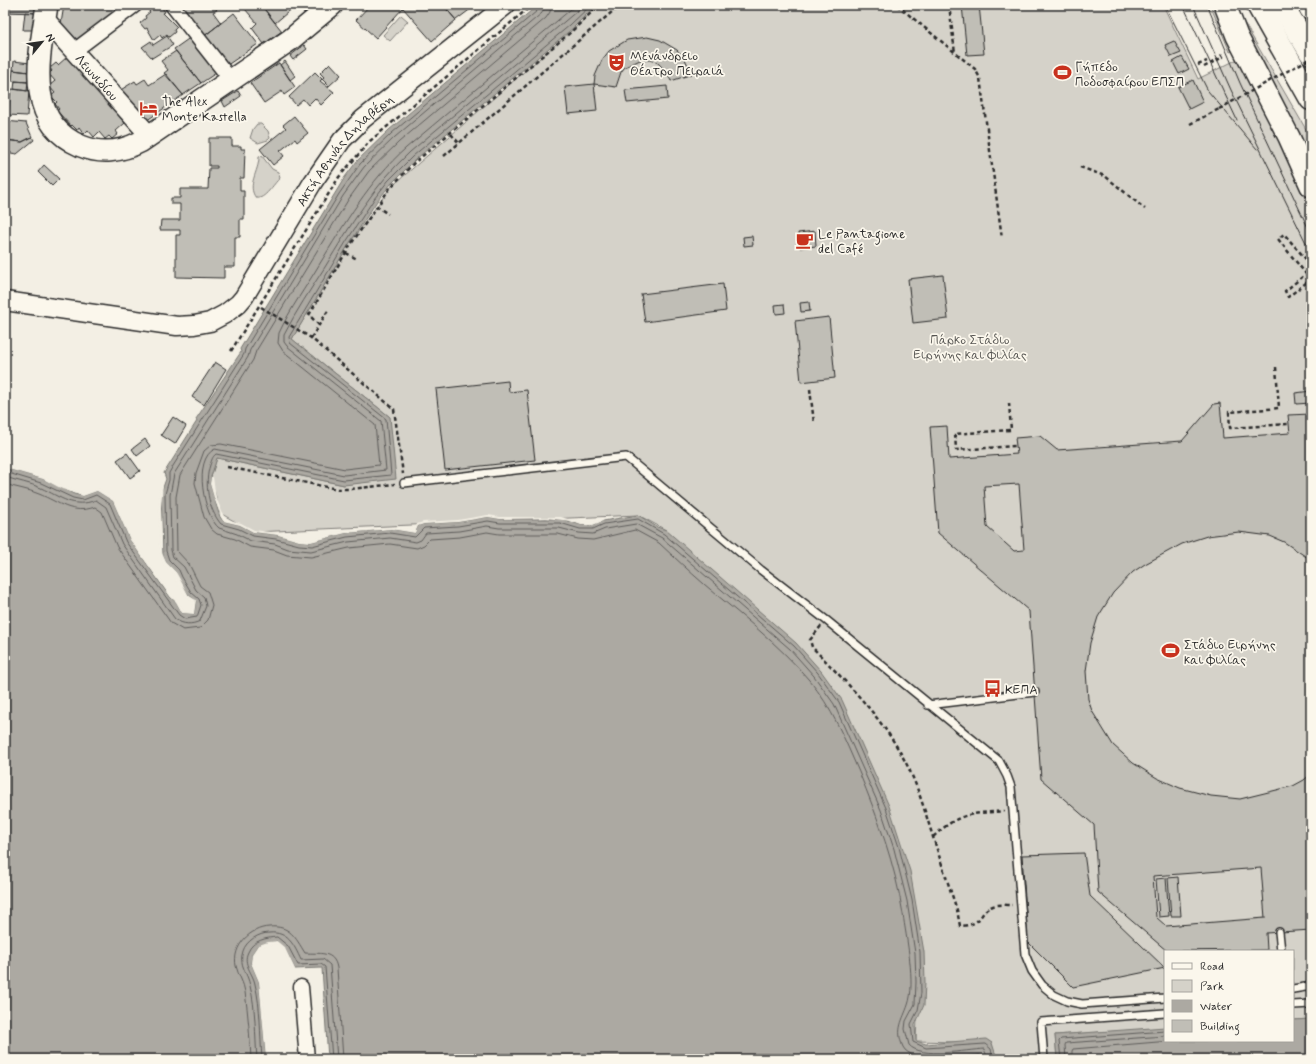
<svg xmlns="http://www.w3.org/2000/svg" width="1316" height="1064" font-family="Mynerve,sans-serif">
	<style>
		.green { fill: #d5d2c9; stroke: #807e7a }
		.water { fill: #aca9a2; stroke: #787772 }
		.pier { fill: #f3efe4 }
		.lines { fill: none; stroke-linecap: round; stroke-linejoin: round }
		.shore { stroke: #5f5d5b; stroke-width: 1 }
		.building { fill: #c0beb6; stroke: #2b2b2b; fill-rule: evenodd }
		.service-casing { stroke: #2b2b2b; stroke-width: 10 }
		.minor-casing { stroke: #2b2b2b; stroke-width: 17 }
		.tertiary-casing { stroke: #2b2b2b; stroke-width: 21 }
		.secondary-casing { stroke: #2b2b2b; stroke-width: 24 }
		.primary-casing { stroke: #2b2b2b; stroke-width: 25 }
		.trunk-casing { stroke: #2b2b2b; stroke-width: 25 }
		.path { stroke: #2b2b2b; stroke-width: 2.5; stroke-dasharray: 4 3; stroke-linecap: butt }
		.service { stroke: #fbf7ec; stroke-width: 7 }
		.minor { stroke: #fbf7ec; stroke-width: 14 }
		.tertiary { stroke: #fbf7ec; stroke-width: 18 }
		.secondary { stroke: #fbf7ec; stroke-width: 21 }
		.primary { stroke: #fbf7ec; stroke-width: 22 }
		.trunk { stroke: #fbf7ec; stroke-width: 22 }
		.tram { stroke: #2b2b2b; stroke-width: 1 }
		.path-bridge { stroke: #2b2b2b; stroke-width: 2.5; stroke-dasharray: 4 3; stroke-linecap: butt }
		.labels { text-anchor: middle; stroke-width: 3.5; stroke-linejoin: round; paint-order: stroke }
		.poi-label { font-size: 13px; fill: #2b2b2b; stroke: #fbf7ec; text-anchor: start }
		.street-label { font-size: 13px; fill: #2b2b2b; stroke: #fbf7ec }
		.park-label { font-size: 13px; fill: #565552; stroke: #fbf7ec }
	</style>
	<rect width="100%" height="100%" fill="#f3efe4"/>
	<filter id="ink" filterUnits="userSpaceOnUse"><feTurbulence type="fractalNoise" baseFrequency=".025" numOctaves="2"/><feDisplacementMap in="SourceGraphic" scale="8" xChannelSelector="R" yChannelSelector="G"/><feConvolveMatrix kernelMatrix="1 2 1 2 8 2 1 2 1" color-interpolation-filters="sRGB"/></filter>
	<g filter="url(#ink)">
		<path class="green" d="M596 5H1163L1198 79 1240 58 1311 202V1019L1293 1020V951H1165V1028L1055 1035 1057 1059H994L992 1043 916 1041 917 1019 666 530 638 515 253 532 220 513 211 477 217 458 344 485 390 417 292 339 349 244 390 188 585 19Z
			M1210 5H1215L1234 50 1230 52Z
			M1235 7 1311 138V170L1251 49Z
			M401 15 408 21 390 41 383 35Z
			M257 124H261L268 131 270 138 268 140 258 143 250 138 253 129Z
			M262 156 272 169 278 172 280 178C273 184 265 200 256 198 246 185 259 172 259 157Z"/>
		<path class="water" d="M538 5H596L573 28 416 159 391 184 377 201 349 244 292 339 390 417 396 479 344 485 217 458 211 477 210 484 220 517 223 521 240 525 253 532 278 535 299 541 311 542 346 533 391 529 415 533 418 526 424 524 458 522 488 517 500 519H561L581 525H593L603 521 638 515 657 527 666 530 796 643 821 671 842 700 889 806 910 871 924 952 925 982 924 1005 915 1025 916 1041 926 1044 986 1039 992 1043 997 1059H328L322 968 295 969 285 949 277 941 258 945 252 954 251 963 259 982 266 1059H5V468L43 479 74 494 83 496 97 491 113 501 130 540 170 597 176 602 182 613 194 614 196 601 188 594 178 580 176 572 166 562 163 556 161 493 166 479 164 473 197 421 196 419 241 352 240 349 345 177 357 161 389 130Z
			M1311 1019V1059H1057L1055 1035 1165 1027V1041H1293V1020Z"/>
		<path class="pier" d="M5 466 43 477 75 492 83 494 98 489 114 499 131 539 172 596 177 601 184 612 191 613 194 602 187 597 176 581 174 573 164 564 160 551 159 493 161 483 163 484 161 507 162 553 166 562 176 572 189 596 196 600 194 614 182 613 176 602 171 597 130 540 113 501 97 491 83 496 62 489 43 479 5 468Z
			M211 477H213L216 497 225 519 241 523 254 530 278 533 299 539 311 540 346 531 390 527 414 531 417 524 423 522 458 520 488 515 500 517H561L581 523H593L604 519 603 521 593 525H581L571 521 546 518 500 519 488 517 458 522 424 524 418 526 415 533 391 529 346 533 311 542 299 541 278 535 253 532 240 525 223 521 214 498 210 484Z
			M277 941 285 948 295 969 293 970 284 950 277 943 260 947 253 954V963L261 982 265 1019 268 1059H266L259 982 251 963 252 954 258 945 268 942Z"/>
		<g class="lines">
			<path class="shore" d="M576 5 406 148C369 181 345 223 319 265 306 287 290 309 279 333L278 343 283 351 375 425 379 465 345 469 221 444 211 445 204 451 196 473 195 483 204 517 211 529 217 534 235 539 250 547 274 550 287 555 311 557 349 548 390 544 417 548 424 545 430 539 460 537 487 532 499 534H558L578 539 593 540 635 530 659 543C674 557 689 571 704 584 740 615 778 643 809 680 832 707 845 740 859 772 878 818 895 864 903 914 906 937 916 983 908 1005 903 1020 895 1029 903 1047 911 1064 963 1057 980 1055L982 1059
				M584 5 410 152C374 185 350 226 325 267 311 289 296 311 284 335V342L287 346 381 421 386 470 344 475 215 449C192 459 204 516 219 528L237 534 251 541 275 544 288 549 311 551 348 542 390 538 416 542 421 540 426 533 459 531 487 526 499 528H559L579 533 593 534 605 529 636 524 662 538 790 649 814 676 834 704 881 810 894 849 907 901 915 953 916 982 915 1004 906 1021 905 1029 909 1045C921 1059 967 1050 984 1049L988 1059
				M591 5 570 25 413 156 388 181 374 199 346 242 289 337 290 343 386 419 391 475 344 480 216 454C212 457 212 460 210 465 204 483 208 509 221 524L239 529 253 536 276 539 299 545 312 546 347 537 390 533 415 537 424 528 458 526 488 521 500 523H560L580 529H593L604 524 638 519 664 534 794 646 818 673 839 702 886 808 899 847 912 900 920 952 921 993 918 1010 911 1024 913 1042 926 1048 985 1044 991 1049 993 1059
				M5 472 41 483 73 498 83 500 96 495 110 504 126 542 179 615 185 619 197 617 201 605 199 599 191 592 182 577 179 570 169 560 166 551 165 494 169 480V473L173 466 244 354 245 349 339 194 360 164 392 133 537 11 540 5
				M5 477C17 481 30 483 41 488 61 497 73 509 96 500L106 507 122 544 175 619C183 625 192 625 200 621L206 606 204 597 196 590 184 567 173 557 171 550 170 495 174 474 248 357 250 350 343 196 364 167 395 137 542 13 545 5
				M5 484C16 488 28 489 39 494 59 502 72 515 95 507L102 512 117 547 171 623 183 630 200 628 208 620 212 605 208 592 200 586 189 564 177 551 176 497 180 475 253 360 256 351 348 200 369 171 399 142 546 18 550 12 551 5
				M251 1059C250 1037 248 1014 245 992 244 983 238 975 236 966 232 946 250 928 269 927 290 925 295 937 305 953 319 954 334 950 337 968L343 1059
				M257 1059C255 1035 256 1009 250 986 248 973 238 965 243 951 246 941 259 933 269 933 288 931 294 945 301 960L323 959 330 965 337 1059
				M262 1059C260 1034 261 1008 255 984 253 973 242 964 248 952 253 940 266 938 277 937L288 946 298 965 321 964 325 967 332 1059
				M1061 1059 1059 1041 1061 1039 1165 1031
				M1066 1059 1065 1045 1066 1043 1165 1036
				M1072 1059V1051L1073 1049 1170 1041"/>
		</g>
		<path class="building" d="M5 5H38L37 13 5 12Z
			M64 5H120L121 7 73 44 60 30Z
			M160 5 165 12 163 13 177 27 174 30 175 32 169 37 167 34 162 38 160 35 154 40 147 28 145 29 140 23 146 18 145 16 150 12 148 10 153 7 154 9Z
			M179 5H213L217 10 213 12 221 23 203 37Z
			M250 5H261L282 31 264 44 252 28 257 23 245 9Z
			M261 5H293L294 7 275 23Z
			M370 5H399L403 8 376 38 356 20Z
			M406 5H443L456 20 432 41 403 8Z
			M443 5H476L456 20Z
			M962 5H979L984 54 967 55Z
			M25 12 37 13 34 30H23Z
			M234 13 258 44 226 66 203 37Z
			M167 36 173 45 152 58 142 47 151 41 153 45Z
			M191 37 219 71 201 83 174 49Z
			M647 37 660 40 677 50 684 57 692 74 671 81 666 71 658 63 651 60H640L625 67 621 72 616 87 594 84 595 76 602 60 609 51 627 40Z
			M1174 41 1181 53 1171 57 1165 45Z
			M304 45 307 49 293 60 290 56Z
			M176 51 201 83 183 95 164 73 168 70 161 61Z
			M67 57 115 108 113 109 125 123 116 131 118 134 112 139 109 136 105 139 99 132 94 137 88 130 84 134 79 127 77 130 72 125 71 126 57 111 59 109 55 104 57 102 51 96 55 93 49 86 55 81 49 74 52 71 50 68 56 63 58 65Z
			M1182 57 1189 69 1179 74 1173 62Z
			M14 61 30 63 29 72 13 70Z
			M285 61 295 76 290 80 280 65Z
			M279 63 295 87 284 95 282 91 264 103 250 83Z
			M330 63 341 75 329 86 322 79 324 77 320 73Z
			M13 70 29 72 28 82 12 81Z
			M315 72 322 79 320 81 334 92 321 105 315 98 308 105 303 99 296 105 289 97Z
			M166 74 183 95 146 121 119 91 135 81 137 84 145 79 149 85Z
			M1193 80 1203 102 1189 109 1178 87Z
			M15 81 28 82 27 91 14 89Z
			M594 84 597 111 568 114 565 87Z
			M667 86 668 99 627 103 625 90Z
			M11 89 29 91 27 116 8 115Z
			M238 91 241 96 225 107 222 101Z
			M294 116 308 133 297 142 295 139 280 151 284 156 273 165 260 149 286 128 283 125Z
			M5 121 26 123 32 137 22 142 5 140Z
			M32 137 34 140 17 154 5 152V140L22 142Z
			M209 138H232V146H241V149H245L244 178H240V191H244V219H240V237H235V267H224V278L176 277V235H180V230H160L161 220H180V204H171V198H180V189H208L209 168H217V166H209Z
			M44 165 59 179 52 186 38 172Z
			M815 231 816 246 800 248 798 233Z
			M752 236 753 245 744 246 743 237Z
			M943 275 948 319 913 323 908 279Z
			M723 284 726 311 645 322 641 294Z
			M809 302 810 311 801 312 800 303Z
			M784 304 785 313 776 314 775 305Z
			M829 317 835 378 801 382 795 321Z
			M215 362 226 369 204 405 192 397Z
			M508 381 509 392 527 390 535 460 445 470 436 389Z
			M1311 391V403L1296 404 1295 393Z
			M1220 403 1223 438 1290 433 1288 415 1311 414V930L1266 933 1267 950 1167 951 1098 892 1094 825 1041 779 1029 611 938 533 930 427 947 426 949 459 1017 454 1015 438 1040 436 1057 450 1182 441 1214 404ZM1019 484 1024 550 1014 551 987 527 984 486ZM1261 868 1265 918 1166 926 1156 917 1153 876Z
			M173 417 186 426 175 444 161 435Z
			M145 439 150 446 137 456 132 449Z
			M127 453 140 471 130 478 117 460Z
			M1239 532 1270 536 1284 542 1311 560V774L1304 780 1293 786 1240 799 1211 796 1180 788 1157 778 1133 763 1113 745 1092 711 1088 699 1086 671 1090 643 1098 617 1113 593 1133 572 1145 564 1182 544 1207 536Z
			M1084 853 1090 896 1165 968 1073 987 1028 942 1022 855Z
			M1178 877 1181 916H1171L1168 878Z
			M1166 878 1169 916 1159 917 1156 879Z"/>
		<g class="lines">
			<defs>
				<path id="service" d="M404 483 626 457 761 570 826 620 999 761 1007 776 1011 787 1025 954 1032 971 1042 985 1054 995 1067 1001 1082 1004 1165 998
					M928 705 1035 692
					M1279 932 1281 951
					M1293 989 1311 986
					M1293 1005 1311 1004
					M1044 1059 1041 1022 1165 1013"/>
				<path id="minor" d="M172 5 231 80
					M74 51 135 5
					M301 987 307 1059"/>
				<g id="tertiary">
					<path id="s1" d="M45 19 150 136"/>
					<path id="s2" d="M5 301 177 326 194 325 210 322 225 314 238 304 244 297 313 182 342 140 363 119 506 5"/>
				</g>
				<path id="secondary" d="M47 5C40 54 22 121 81 146 100 154 121 152 140 142L290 40 332 5
					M1225 5 1237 36 1289 137 1311 186"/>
				<path id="primary" d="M1282 5 1311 53"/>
				<path id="trunk" d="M1258 5 1311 99
					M1309 5 1311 9"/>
			</defs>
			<use href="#service" class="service-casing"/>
			<use href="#minor" class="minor-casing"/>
			<use href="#tertiary" class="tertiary-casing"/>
			<use href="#secondary" class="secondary-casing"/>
			<use href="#primary" class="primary-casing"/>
			<use href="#trunk" class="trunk-casing"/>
			<path class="path" d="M616 5V10
				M897 5 975 69 980 78 1002 238
				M949 5 955 53
				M1198 65 1207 61
				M1204 67 1223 57 1221 54
				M1190 124 1219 109
				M451 134 459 143
				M444 156 612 12 624 5
				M1080 167 1105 176 1145 209
				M376 206 388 214
				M346 253 357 259
				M1311 265 1284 234 1278 239 1306 274 1285 291 1288 297 1311 279
				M261 307 311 338 394 409 403 474
				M319 325 309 315 349 247 390 188 414 163 571 32 599 5
				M311 338 329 309
				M231 351 339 177 370 141 532 5
				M1276 367 1279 408 1229 412 1230 428 1289 424
				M810 389 814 423
				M1009 403 1011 430 955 434 956 450 1016 446
				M227 467 337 489H351L395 484
				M821 626 810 640 812 647C847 683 883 718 906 763 918 786 925 812 933 837 941 862 949 886 957 910L960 926C985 925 978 911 993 906 999 904 1006 905 1012 905
				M933 837C960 812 969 814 1005 811"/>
			<use href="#service" class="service"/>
			<use href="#minor" class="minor"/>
			<use href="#tertiary" class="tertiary"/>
			<use href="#secondary" class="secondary"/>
			<use href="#primary" class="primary"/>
			<use href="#trunk" class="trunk"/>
			<path class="tram" d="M1165 5 1208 91 1257 149
				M1183 5 1237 120
				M1193 5 1231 90 1311 253
				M1207 5 1240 83 1311 234"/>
			<path class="path-bridge" d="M1219 109 1311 58"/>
		</g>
	</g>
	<defs>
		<symbol id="theatre-bare" viewBox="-9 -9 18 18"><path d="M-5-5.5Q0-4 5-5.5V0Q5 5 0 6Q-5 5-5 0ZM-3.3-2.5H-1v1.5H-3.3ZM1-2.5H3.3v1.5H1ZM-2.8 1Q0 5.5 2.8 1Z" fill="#c8321e" stroke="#fbf7ec" stroke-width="2.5" paint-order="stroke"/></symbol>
		<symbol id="stadium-bare" viewBox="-9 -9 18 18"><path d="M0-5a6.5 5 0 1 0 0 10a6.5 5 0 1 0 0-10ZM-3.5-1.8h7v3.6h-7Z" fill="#c8321e" stroke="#fbf7ec" stroke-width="2.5" paint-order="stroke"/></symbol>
		<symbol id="hotel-bare" viewBox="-9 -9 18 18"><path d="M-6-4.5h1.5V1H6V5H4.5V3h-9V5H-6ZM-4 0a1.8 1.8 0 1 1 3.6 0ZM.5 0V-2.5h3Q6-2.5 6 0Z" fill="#c8321e" stroke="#fbf7ec" stroke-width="2.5" paint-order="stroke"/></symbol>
		<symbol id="cafe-bare" viewBox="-9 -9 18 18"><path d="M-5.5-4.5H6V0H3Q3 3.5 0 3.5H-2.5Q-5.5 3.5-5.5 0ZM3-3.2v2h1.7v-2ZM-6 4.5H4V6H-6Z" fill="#c8321e" stroke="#fbf7ec" stroke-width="2.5" paint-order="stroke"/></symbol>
		<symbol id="bus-bare" viewBox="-9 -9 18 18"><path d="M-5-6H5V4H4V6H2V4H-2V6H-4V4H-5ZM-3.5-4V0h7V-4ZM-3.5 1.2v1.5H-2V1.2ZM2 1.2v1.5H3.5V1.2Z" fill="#c8321e" stroke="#fbf7ec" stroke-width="2.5" paint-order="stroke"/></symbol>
	</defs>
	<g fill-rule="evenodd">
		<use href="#theatre-bare" x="604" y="50" width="25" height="25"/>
		<use href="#stadium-bare" x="1050" y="60" width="25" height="25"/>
		<use href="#hotel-bare" x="136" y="96" width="25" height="25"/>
		<use href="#cafe-bare" x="792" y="228" width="25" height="25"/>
		<use href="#stadium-bare" x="1158" y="638" width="25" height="25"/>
		<use href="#bus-bare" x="980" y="676" width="25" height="25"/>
	</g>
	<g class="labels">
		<g class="poi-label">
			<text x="630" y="60">Μενάνδρειο<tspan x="630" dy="15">Θέατρο Πειραιά</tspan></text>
			<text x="1075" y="71">Γήπεδο<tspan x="1075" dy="15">Ποδοσφαίρου ΕΠΣΠ</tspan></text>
			<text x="162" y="106">The Alex<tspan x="162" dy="15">Monte Kastella</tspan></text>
			<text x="818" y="238">Le Pantagione<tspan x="818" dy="15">del Café</tspan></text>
			<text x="1184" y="649">Στάδιο Ειρήνης<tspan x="1184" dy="15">και Φιλίας</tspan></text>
			<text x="1005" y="694">ΚΕΠΑ</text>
		</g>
		<g class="street-label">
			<text dy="5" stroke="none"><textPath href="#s1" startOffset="78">Λεωνιδίου</textPath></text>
			<text dy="5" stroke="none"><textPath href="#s2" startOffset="429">Ακτή Αθηνάς Δηλαβέρη</textPath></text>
		</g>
		<g class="park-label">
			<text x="970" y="344">Πάρκο Στάδιο<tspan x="970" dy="15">Ειρήνης και Φιλίας</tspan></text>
		</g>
	</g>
	<rect width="1316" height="1064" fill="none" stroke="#fbf7ec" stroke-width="20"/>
	<rect x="10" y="10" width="1296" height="1044" fill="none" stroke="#2b2b2b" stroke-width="1.5" filter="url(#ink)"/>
	<rect x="1164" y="950" width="130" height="92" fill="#fbf7ec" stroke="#a8a59f"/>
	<rect x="1172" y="963" width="20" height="6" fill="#fbf7ec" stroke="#a8a59f"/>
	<text x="1200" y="970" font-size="12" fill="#2b2b2b">Road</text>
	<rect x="1172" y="980" width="20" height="12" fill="#d5d2c9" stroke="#a8a59f"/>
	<text x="1200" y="990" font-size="12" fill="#2b2b2b">Park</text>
	<rect x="1172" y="1000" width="20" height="12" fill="#aca9a2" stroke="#a8a59f"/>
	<text x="1200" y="1010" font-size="12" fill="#2b2b2b">Water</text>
	<rect x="1172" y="1020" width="20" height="12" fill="#c0beb6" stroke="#a8a59f"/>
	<text x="1200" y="1030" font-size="12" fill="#2b2b2b">Building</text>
	<g transform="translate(42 42) rotate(61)" stroke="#fbf7ec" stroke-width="3" paint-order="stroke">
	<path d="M0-3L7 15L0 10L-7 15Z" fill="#2b2b2b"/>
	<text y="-6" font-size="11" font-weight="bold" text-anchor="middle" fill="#2b2b2b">N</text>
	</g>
</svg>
